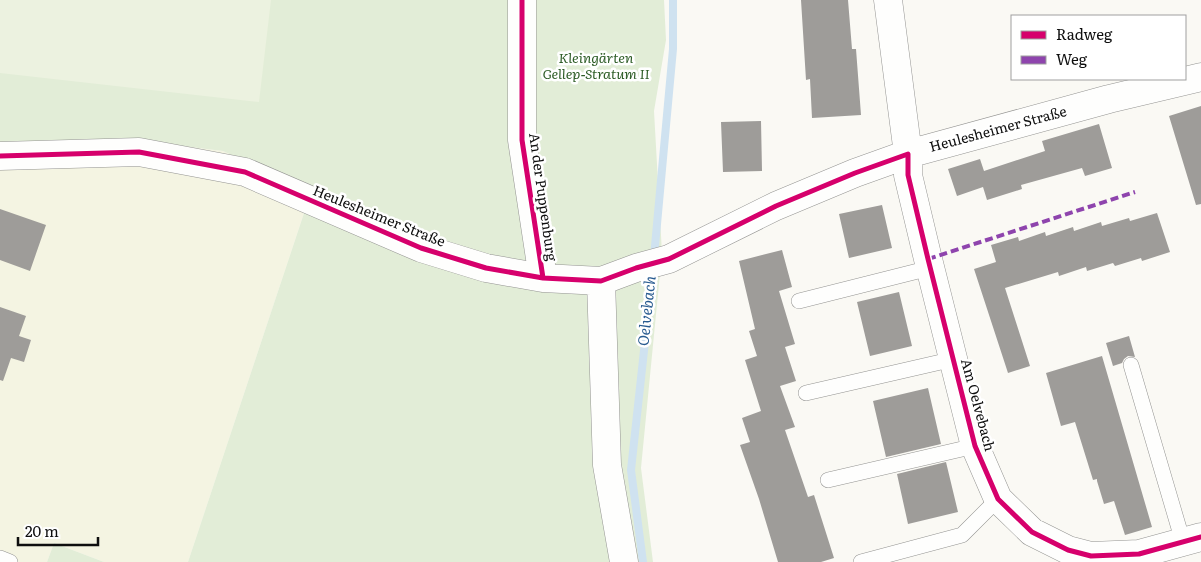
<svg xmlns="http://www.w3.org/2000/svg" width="1201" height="562" font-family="Literata,serif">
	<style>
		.farmland { fill: #f4f4e2 }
		.green { fill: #e2edd7 }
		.pitch { fill: #ecf2e0 }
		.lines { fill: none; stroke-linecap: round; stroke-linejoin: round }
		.stream { stroke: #cfe2f0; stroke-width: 8 }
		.building { fill: #9e9c99 }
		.service-casing { stroke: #949492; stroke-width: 16 }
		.minor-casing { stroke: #949492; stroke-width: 29 }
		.service { stroke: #fefefd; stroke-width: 15 }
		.minor { stroke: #fefefd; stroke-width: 28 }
		.quiet { stroke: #8e44ad; stroke-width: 4; stroke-dasharray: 8 4; stroke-linecap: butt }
		.cycleway-casing { stroke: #fff; stroke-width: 8 }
		.cycleway { stroke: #d6006c; stroke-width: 5 }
		.labels { text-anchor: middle; stroke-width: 5; stroke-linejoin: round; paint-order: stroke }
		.park-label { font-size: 14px; font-style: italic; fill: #2e5d27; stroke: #fff }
		.street-label { font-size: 14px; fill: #0e0e0e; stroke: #fff }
		.water-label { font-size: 15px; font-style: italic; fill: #285b90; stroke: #fff }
	</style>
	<rect width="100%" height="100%" fill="#faf9f4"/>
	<path class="farmland" d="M133 140 223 151 311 192 188 562H104L54 543 47 562H0V145Z"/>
	<path class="green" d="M0 0H664L666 40 654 111 662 253 641 468 653 562H188L311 192 223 151 133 140 0 145Z
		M54 543 104 562H47Z"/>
	<path class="pitch" d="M0 0H271L259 102 0 73Z"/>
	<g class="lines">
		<path class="stream" d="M654 257 673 49V0
			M643 562 631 470 653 268"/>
	</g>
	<path class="building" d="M801 0H848L852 49H856L861 115 812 118 810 79 806 80Z
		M1201 106V204L1196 205 1169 116Z
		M761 121 762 171 723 172 721 122Z
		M1099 124 1112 168 1085 176 1082 168 1021 185 1022 189 987 200 983 187 957 196 948 169 980 159 984 171 1045 151 1042 141Z
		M882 205 892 248 849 258 839 214Z
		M0 209 46 225 30 271 0 260Z
		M1157 213 1170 252 1142 261 1141 258 1115 266 1113 263 1087 271 1086 267 1059 276 1058 272 1005 288 1030 366 1008 373 974 269 996 262 991 245 1018 237 1019 241 1045 232 1046 236 1073 227 1074 231 1101 222 1102 226 1129 218 1130 221Z
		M782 250 792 287 779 291 795 344 785 347 796 381 780 386 795 427 785 430 808 497 814 495 834 558 821 562H778L759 499 740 445 750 442 742 418 761 411 745 360 757 356 749 331 755 329 739 261Z
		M899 292 912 346 870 356 857 302Z
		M0 307 26 316 19 336 31 340 24 362 11 358 3 381 0 380Z
		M1129 336 1135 357 1128 356 1124 359 1122 363 1113 366 1106 343Z
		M1102 356 1152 527 1125 535 1114 501 1104 504 1097 481V479L1093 480 1075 422 1061 426 1046 373Z
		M928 388 941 444 886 457 873 401Z
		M946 462 958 512 908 524 897 474Z"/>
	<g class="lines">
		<defs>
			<path id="service" d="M799 301 930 268
				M1131 365 1183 542
				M806 393 954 359
				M828 480 975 446
				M0 558 10 562
				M861 562 962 535 998 499"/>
			<path id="minor" d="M522 0V140L543 278
				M888 0 908 154V175L928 259 975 446 998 499 1032 532 1068 550 1091 556 1139 554 1201 537
				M0 156 139 152 245 172 421 248 486 268 543 278 601 281 636 268 669 259 776 206 855 173 908 154 1109 99 1201 77
				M601 281 607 465 624 562"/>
		</defs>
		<use href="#service" class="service-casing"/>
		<use href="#minor" class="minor-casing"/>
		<use href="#service" class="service"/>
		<use href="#minor" class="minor"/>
		<path class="quiet" d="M928 259 1135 192"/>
		<defs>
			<path id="cycleway" d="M522 0V140L543 278
				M0 156 139 152 245 172 421 248 486 268 543 278 601 281 636 268 669 259 776 206 855 173 908 154V175L928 259 975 446 998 499 1032 532 1068 550 1091 556 1139 554 1201 537"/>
		</defs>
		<use href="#cycleway" class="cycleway-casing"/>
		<use href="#cycleway" class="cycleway"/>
	</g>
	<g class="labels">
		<g class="park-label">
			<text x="596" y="63">Kleingärten<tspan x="596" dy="16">Gellep-Stratum II</tspan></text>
		</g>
		<g class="street-label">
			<text transform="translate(998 129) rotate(-15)" y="5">Heulesheimer Straße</text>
			<text transform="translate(543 197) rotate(82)" y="5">An der Puppenburg</text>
			<text transform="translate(379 216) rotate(22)" y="5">Heulesheimer Straße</text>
			<text transform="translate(978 405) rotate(75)" y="5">Am Oelvebach</text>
		</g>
		<g class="water-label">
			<text transform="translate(647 311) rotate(-84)" y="5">Oelvebach</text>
		</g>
	</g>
	<rect x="1011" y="15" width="175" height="65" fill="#ffffff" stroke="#9f9f9f"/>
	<rect x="1021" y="31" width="25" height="8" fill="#d6006c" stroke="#9f9f9f"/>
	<text x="1056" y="40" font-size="15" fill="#0e0e0e">Radweg</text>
	<rect x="1021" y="56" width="25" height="8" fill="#8e44ad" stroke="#9f9f9f"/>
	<text x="1056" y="65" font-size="15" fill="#0e0e0e">Weg</text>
	<path d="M18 537v8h80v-8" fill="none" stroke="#0e0e0e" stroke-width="2.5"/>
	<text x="25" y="537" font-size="15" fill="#0e0e0e" stroke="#ffffff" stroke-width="4" paint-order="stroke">20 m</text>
</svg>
